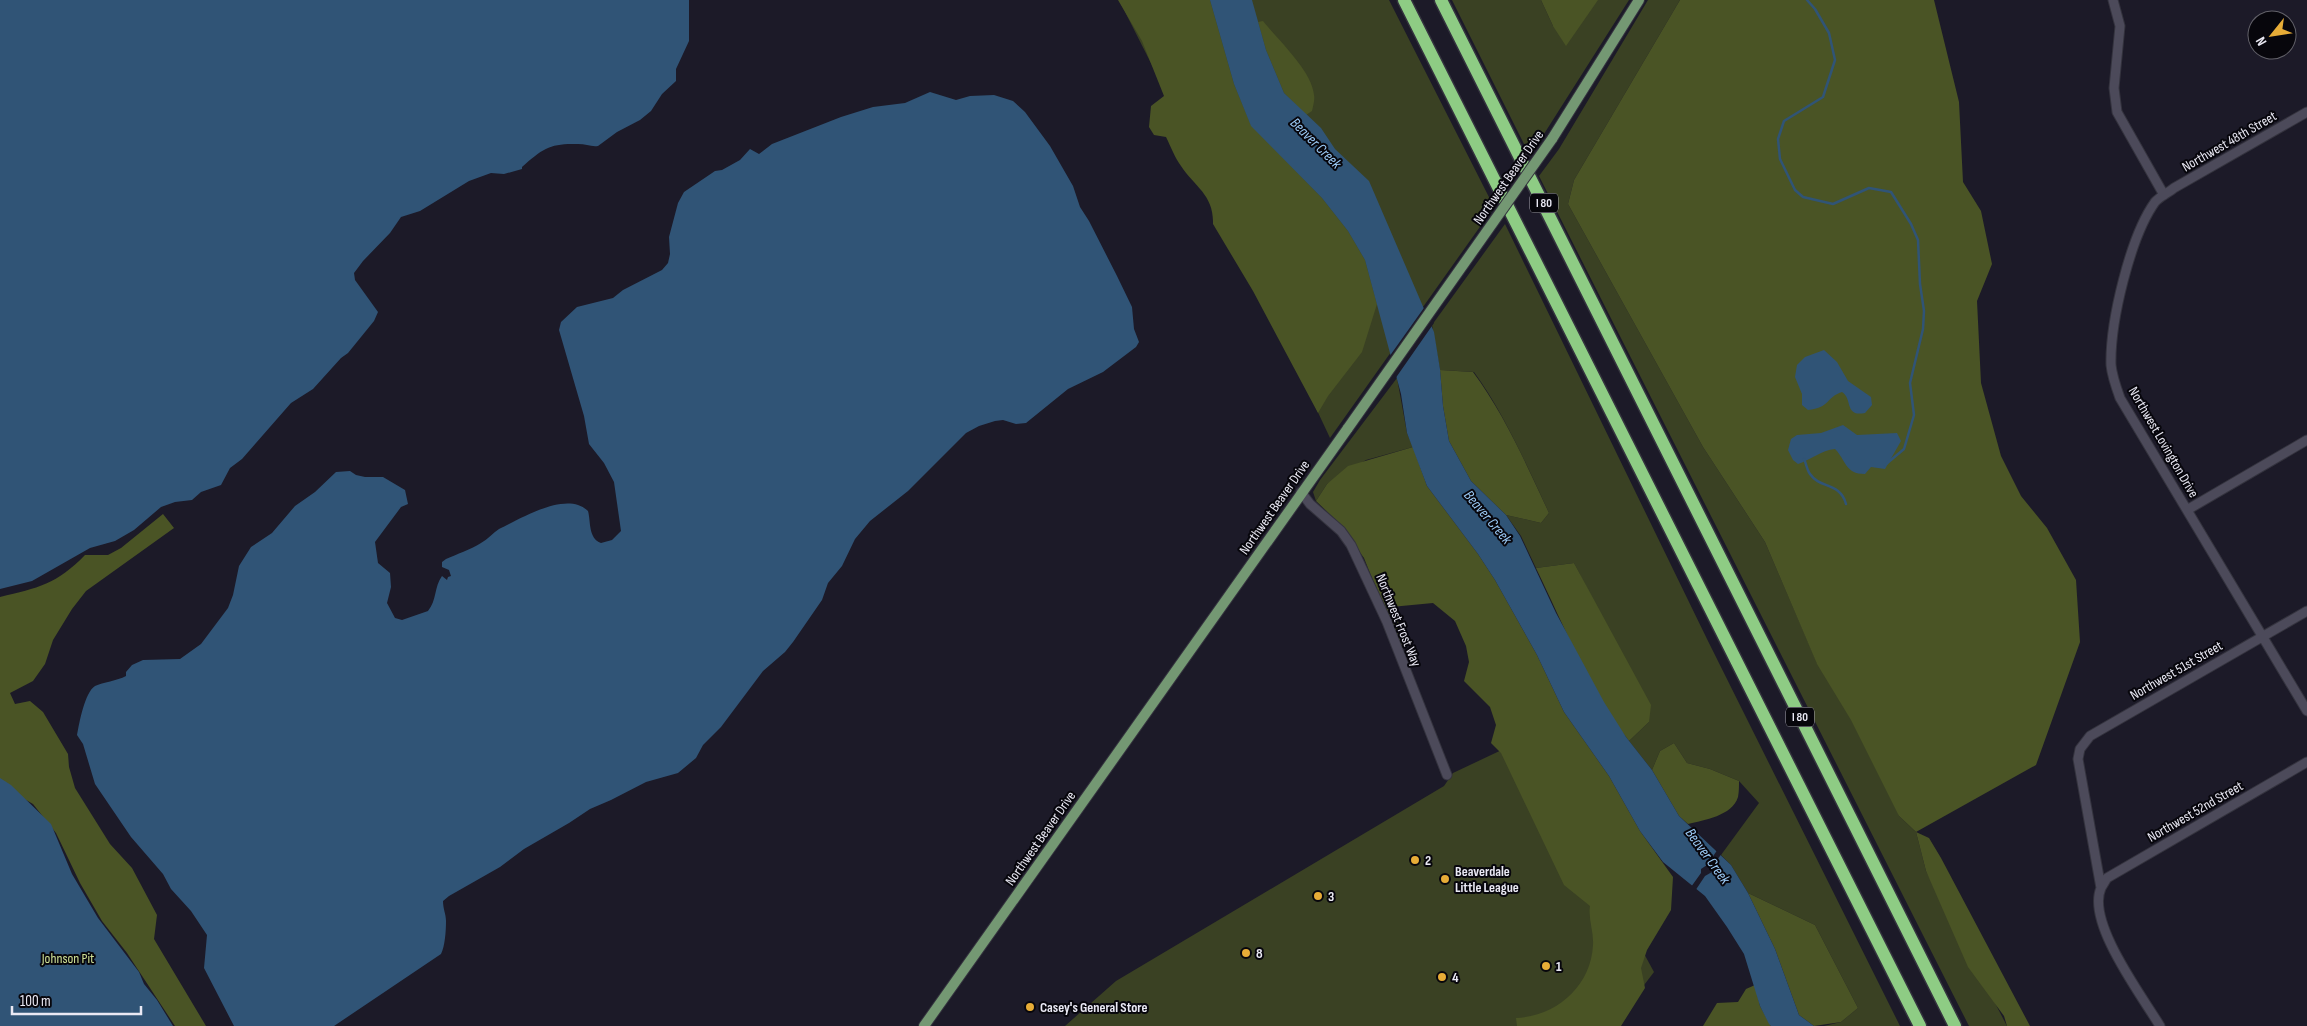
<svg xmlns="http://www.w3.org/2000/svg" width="2307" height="1026" font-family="'Sofia Sans Condensed',sans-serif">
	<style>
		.green { fill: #3a4123 }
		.forest { fill: #4a5425 }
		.water { fill: #305476 }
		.pier { fill: #1c1a28 }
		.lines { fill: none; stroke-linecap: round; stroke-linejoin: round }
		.stream { stroke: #305476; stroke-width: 2.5 }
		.minor-casing { stroke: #34333e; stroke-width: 11 }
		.major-casing { stroke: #34333e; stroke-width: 12 }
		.highway-casing { stroke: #34333e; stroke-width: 15 }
		.minor { stroke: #4c4a5a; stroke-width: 9 }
		.major { stroke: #749873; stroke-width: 10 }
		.highway { stroke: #8ecc84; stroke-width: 12 }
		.major-bridge-casing { stroke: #34333e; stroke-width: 12; stroke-linecap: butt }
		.major-bridge { stroke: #749873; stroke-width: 10 }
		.poi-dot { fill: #e7ac37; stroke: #07060c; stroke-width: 2 }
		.labels { text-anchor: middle; stroke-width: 4; stroke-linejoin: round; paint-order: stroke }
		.shield { fill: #07060c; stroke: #a6a5ae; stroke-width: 1 }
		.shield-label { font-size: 12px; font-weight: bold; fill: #eae9f4 }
		.street-label { font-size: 14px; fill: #eae9f4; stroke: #07060c }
		.poi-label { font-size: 14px; font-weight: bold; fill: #eae9f4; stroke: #07060c; text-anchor: start }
		.park-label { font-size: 14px; fill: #d1e397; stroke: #07060c }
		.water-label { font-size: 15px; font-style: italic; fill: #9ccbf7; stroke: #07060c }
	</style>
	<rect width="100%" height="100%" fill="#1c1a28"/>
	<path class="green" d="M1119 0H1389L1494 207 1330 438 1197 154Z
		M1452 0H1541L1553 26 1552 0H1629L1530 156Z
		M1648 0H1680L1574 180 1568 204 1703 447 1765 542 1817 663 1869 585 1899 816 1916 832 1926 871 2007 1026H1969L1539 176 1559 149Z
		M1505 224 1707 639 1900 1026H1824L1841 1022 1858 1008 1815 925 1748 893 1731 865 1721 855 1759 803 1739 781 1710 769 1687 763 1674 743 1660 751 1652 770 1629 741 1649 722 1607 627 1574 563 1536 568 1521 536 1506 515 1541 523 1549 513C1526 464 1505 415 1474 372L1440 370 1432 325Z
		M1397 378 1407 433 1413 447 1366 460 1327 484 1316 501 1313 492 1320 480Z
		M1527 738 1654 972 1613 1026H1065L1116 981 1444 786 1453 773Z"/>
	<path class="forest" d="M1118 0H1210L1234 84 1251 125 1322 198 1348 231 1365 260 1377 304 1362 352 1328 396 1318 413 1253 291 1213 224C1214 195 1195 187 1181 166 1175 158 1171 147 1166 137L1154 135 1149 127 1151 106 1164 96 1142 41Z
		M1541 0H1598L1566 46 1553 26Z
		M1680 0H1934L1959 102 1963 182 1981 211 1992 264 1977 301 1981 383 2001 456 2021 496 2047 528 2076 580 2080 642 2036 765 1916 832 1929 838 1941 858 2030 1026H2007L2004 1016 1968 967 1926 871 1916 832 1899 816 1851 720 1817 664 1765 542 1703 447 1568 204 1574 180Z
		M1263 21C1278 40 1312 71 1314 95 1315 100 1313 106 1312 111L1306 115 1284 93 1266 50 1258 22Z
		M1440 370 1473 372C1505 415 1526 464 1549 513L1541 523 1506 515 1471 481 1449 441 1443 406Z
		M1413 447 1427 486 1478 554 1495 580 1537 655 1564 712 1609 776 1640 831 1673 877 1671 910 1647 950 1641 968 1645 988 1621 1026H1517L1516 1018C1557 1016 1591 986 1593 945 1594 932 1588 919 1590 906L1564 885 1501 753 1491 743 1496 725 1490 707 1464 681 1469 662 1466 646 1455 621 1433 603 1391 607 1409 645 1400 648 1364 558 1338 522 1316 501 1327 484 1348 466Z
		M163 514 174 528 86 591 72 609 53 640 45 664 33 681 10 693 15 704 30 701 43 712 68 754 69 767 75 788 110 844 132 868 157 915 154 939 206 1026H175L127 953 102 921 80 883 56 833 33 804 0 785V597C38 588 57 584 85 555H108L121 548Z
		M1574 563 1651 705 1649 722 1629 741C1589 689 1564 626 1536 568Z
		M1674 743 1687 763 1710 769 1739 781C1739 786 1739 792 1738 797 1732 816 1704 820 1688 824L1679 816 1652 770 1660 751Z
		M1748 893 1815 925 1858 1008 1841 1022 1814 1026 1799 1015 1775 949Z
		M1755 985 1760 1006 1771 1026H1703L1717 1003 1738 1002 1746 989Z"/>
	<path class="water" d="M0 0H689V41L676 69V81L662 94 651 111 640 120 617 132 598 146C591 147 586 144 578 144 551 143 543 148 522 167V169L504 174 491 173 469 181 420 211 401 217 390 233 363 261 354 273 355 280 378 312 374 321 348 353 341 358 313 389 291 403 242 459 230 468 221 485 201 492 192 500 175 502 161 507 134 530 115 541 90 548 32 581 0 589Z
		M1210 0H1252L1266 50 1284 93 1321 128 1335 149 1369 181 1434 332 1440 369 1443 406 1449 441 1471 481 1506 515 1520 536 1556 613 1604 702 1626 737 1652 770 1679 816 1731 865 1748 893 1775 949 1799 1015 1814 1026H1771L1769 1024 1760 1006 1744 954 1727 927 1705 896 1663 862 1640 831 1609 776 1564 712 1537 655 1495 580 1478 554 1427 486 1407 433 1401 394 1365 260 1348 231 1322 198 1251 126 1234 84Z
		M930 92 956 100 970 96 994 95 1013 101 1025 112 1050 146 1073 186 1080 207 1089 221 1117 276 1132 307 1134 329 1139 342 1136 347 1103 372 1068 389 1026 423 1016 424 1003 420 995 421 979 426 966 433 908 491 870 521 855 539 842 566 828 583 822 600 793 642 785 652 763 671 721 727 703 745 696 758 678 773 646 782 611 800 590 809 569 823 524 849 500 867 449 896 443 901C443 909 446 914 446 921 446 931 445 946 441 954L334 1026H234L204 968 207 935 191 911 171 889 163 874 131 837 95 784 83 744 77 735C79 723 85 692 95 686 103 682 117 681 126 676V672L132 665 143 660 180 659 201 644 228 608 233 595 239 566 251 547 272 533 295 506 315 492 336 472 350 471 356 475 365 477H383L405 490 408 504 401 507 375 542 378 563 390 573 391 587 387 603 395 618 402 620 428 611C437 600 434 587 442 576L447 580 448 577 451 576 449 570 442 567V562L446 559C457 554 470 550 481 543 488 539 493 533 499 529 522 518 567 490 588 511 591 522 588 538 601 543L612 540 621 531 614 482 604 463 589 444 584 416 559 330 561 322 577 307 613 298 623 290 662 270 668 263 670 254 669 237 678 203 684 192 715 171 722 170 740 160 750 149 759 154 772 144 841 117 873 107 905 103Z
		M1824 350 1837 362 1848 381 1871 397 1872 405 1865 413C1844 417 1853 399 1842 392 1826 397 1830 408 1808 410L1802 405V394L1795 377 1797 365 1805 357Z
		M1843 425 1857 435 1897 433 1901 441 1885 469 1871 467 1865 474C1845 474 1846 460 1835 449 1821 450 1811 460 1798 464L1793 460 1788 450 1791 439 1797 435 1821 433Z
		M0 778 11 785 51 824 72 874 98 918 139 972 144 984 157 1000 173 1026H0Z"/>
	<path class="pier" d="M1426 305 1434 323 1395 379 1389 357Z
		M1718 849 1722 853 1711 869 1712 872 1705 876 1695 891 1691 887 1701 873V869L1707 865Z"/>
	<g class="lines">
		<path class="stream" d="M1807 0 1815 9 1829 33 1835 60 1823 97 1784 121 1778 139 1780 159 1795 190 1803 197 1833 204 1869 188 1891 192 1911 224 1918 240 1920 284 1924 311 1923 329 1910 383 1914 415 1904 449 1885 465
			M1804 459C1806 463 1807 470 1810 474 1820 489 1840 482 1846 504"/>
		<defs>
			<path id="minor" d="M2113 0 2120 26 2114 88 2117 112 2164 195
				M2307 112 2174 188C2168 193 2159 197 2155 202 2130 237 2110 322 2111 365 2112 376 2116 387 2120 398L2307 711
				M1301 492 1310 504 1341 531 1351 545 1387 622 1447 775
				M2187 510 2307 440
				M2101 888 2107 878 2307 762
				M2160 1026C2142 996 2086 922 2101 888L2078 759 2080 749 2090 736 2307 611"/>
			<path id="major" d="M1552 139 1639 0
				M924 1026 1348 428"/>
			<path id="highway" d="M1404 0 1920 1026
				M1441 0 1955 1026"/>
		</defs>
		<use href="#minor" class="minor-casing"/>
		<use href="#major" class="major-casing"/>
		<use href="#highway" class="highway-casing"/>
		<use href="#minor" class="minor"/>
		<use href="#major" class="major"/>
		<use href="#highway" class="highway"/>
		<defs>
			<path id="major-bridge" d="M1348 428 1552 139"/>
		</defs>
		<use href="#major-bridge" class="major-bridge-casing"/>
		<use href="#major-bridge" class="major-bridge"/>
	</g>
	<g class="poi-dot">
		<circle cx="1415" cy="860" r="5"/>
		<circle cx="1445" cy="879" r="5"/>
		<circle cx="1318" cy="896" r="5"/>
		<circle cx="1246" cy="953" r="5"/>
		<circle cx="1546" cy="966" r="5"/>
		<circle cx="1442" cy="977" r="5"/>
		<circle cx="1030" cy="1007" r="5"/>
	</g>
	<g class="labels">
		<g class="shield">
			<rect x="1530" y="193.5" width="28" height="19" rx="4"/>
			<rect x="1786" y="707.5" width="28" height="19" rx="4"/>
		</g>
		<g class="shield-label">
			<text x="1544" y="207">I 80</text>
			<text x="1800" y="721">I 80</text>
		</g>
		<g class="street-label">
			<text transform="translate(2229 141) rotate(-30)" y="5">Northwest 48th Street</text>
			<text transform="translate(1508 177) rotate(-55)" y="5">Northwest Beaver Drive</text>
			<text transform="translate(2164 442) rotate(60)" y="5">Northwest Lovington Drive</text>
			<text transform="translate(1274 507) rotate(-55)" y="5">Northwest Beaver Drive</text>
			<text transform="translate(1399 620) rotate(68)" y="5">Northwest Frost Way</text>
			<text transform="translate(2176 670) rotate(-30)" y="5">Northwest 51st Street</text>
			<text transform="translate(2195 811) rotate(-30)" y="5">Northwest 52nd Street</text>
			<text transform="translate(1040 838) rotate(-55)" y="5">Northwest Beaver Drive</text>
		</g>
		<g class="poi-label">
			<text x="1425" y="865">2</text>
			<text x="1455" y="876">Beaverdale<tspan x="1455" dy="16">Little League</tspan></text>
			<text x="1328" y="901">3</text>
			<text x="1256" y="958">8</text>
			<text x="1556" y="971">1</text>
			<text x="1452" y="982">4</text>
			<text x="1040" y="1012">Casey's General Store</text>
		</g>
		<g class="park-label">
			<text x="68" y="963">Johnson Pit</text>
		</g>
		<g class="water-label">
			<text transform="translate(1316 143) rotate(45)" y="5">Beaver Creek</text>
			<text transform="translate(1488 517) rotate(50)" y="5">Beaver Creek</text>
			<text transform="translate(1708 856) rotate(54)" y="5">Beaver Creek</text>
		</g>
	</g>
	<g transform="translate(2272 35) rotate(240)"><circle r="24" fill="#07060c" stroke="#626169"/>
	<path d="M0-4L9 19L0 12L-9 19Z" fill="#e7ac37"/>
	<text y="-8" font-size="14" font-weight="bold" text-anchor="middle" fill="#eae9f4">N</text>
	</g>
	<path d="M12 1006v8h129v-8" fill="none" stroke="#eae9f4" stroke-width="2.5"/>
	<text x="20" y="1006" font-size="15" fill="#eae9f4" stroke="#07060c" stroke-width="4" paint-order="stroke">100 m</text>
</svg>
